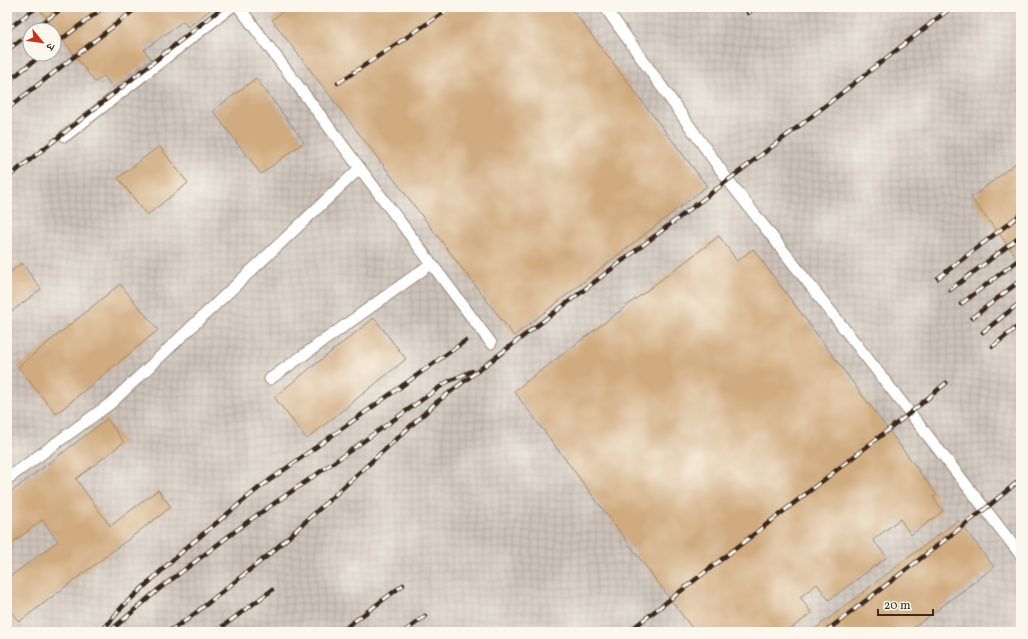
<svg xmlns="http://www.w3.org/2000/svg" width="1028" height="639" font-family="Vollkorn,'Noto Serif Devanagari',serif">
	<style>
		.industrial { fill: url(#industrial-grid); fill-rule: evenodd }
		.building { fill: #d0ab80 }
		.lines { fill: none; stroke-linecap: round; stroke-linejoin: round }
		.lane-casing { stroke: #988a78; stroke-width: 13 }
		.lane { stroke: #fff; stroke-width: 11 }
		.rail-casing { stroke: #3b2a1e; stroke-width: 4.5 }
		.rail { stroke: #fbf7ec; stroke-width: 3; stroke-dasharray: 9; stroke-linecap: butt }
	</style>
	<defs>
		<pattern id="industrial-grid" width="8" height="8" patternUnits="userSpaceOnUse"><rect width="8" height="8" fill="#ccc2b9"/><path d="M0 4h8M4 0v8" fill="none" stroke="#b0a79f"/></pattern>
	</defs>
	<rect width="100%" height="100%" fill="#fbf7ec"/>
	<filter id="ink" filterUnits="userSpaceOnUse"><feTurbulence type="fractalNoise" baseFrequency=".025" numOctaves="2"/><feDisplacementMap in="SourceGraphic" scale="8" xChannelSelector="R" yChannelSelector="G"/><feConvolveMatrix kernelMatrix="1 2 1 2 8 2 1 2 1" color-interpolation-filters="sRGB"/></filter>
	<filter id="wash" filterUnits="userSpaceOnUse"><feTurbulence type="fractalNoise" baseFrequency=".012" numOctaves="4" result="noise"/><feDisplacementMap in="SourceGraphic" scale="16" xChannelSelector="R" yChannelSelector="G"/><feGaussianBlur stdDeviation="0.9" result="paint"/><feColorMatrix in="noise" values="0 0 0 0 0 0 0 0 0 0 0 0 0 0 0 0 0 1.4 0 .05"/><feComposite in="paint" operator="in"/></filter>
	<g filter="url(#wash)">
		<rect width="100%" height="100%" fill="#f4e9d1"/>
		<path class="industrial" d="M7 7H1021V632H7ZM30 30H54V54H30Z"/>
		<g id="blocks">
			<path class="building" d="M38 7H214L188 27 183 21 144 50 151 59 113 88 104 76 95 82Z
				M289 7H570L707 186 514 336 272 20Z
				M256 78 304 142 261 174 213 111Z
				M159 146 188 183 147 215 118 178Z
				M1021 159V262L971 198Z
				M719 236 737 261 753 249 937 495 933 497 943 511 911 535 900 519 873 540 887 557 829 600 817 584 800 597 812 613 786 632H695L514 391Z
				M22 263 41 289 7 315V275Z
				M120 284 158 330 56 414 18 367Z
				M374 318 406 359 307 439 274 397Z
				M107 419 124 442 76 479 110 526 158 490 171 507 19 622 7 606V579L58 541 42 520 7 547V495Z
				M958 520 994 567 908 632H811Z"/>
		</g>
	</g>
	<g filter="url(#ink)">
		<use href="#blocks" fill-opacity="0" stroke="#988a78" stroke-width="1"/>
		<g class="lines">
			<defs>
				<path id="lane" d="M239 7 491 343
					M605 7 728 180 1021 555
					M65 136 231 7
					M270 379 431 264
					M7 479 111 403 360 168"/>
			</defs>
			<use href="#lane" class="lane-casing"/>
			<use href="#lane" class="lane"/>
			<defs>
				<path id="rail" d="M748 13 755 7
					M7 30 37 7
					M33 30 64 7
					M54 45 104 7
					M7 50 30 33
					M7 82 43 54
					M338 83 452 7
					M7 109 138 7
					M7 178 223 7
					M938 278 1021 214
					M950 290 1021 236
					M961 304 1021 258
					M972 318 1021 280
					M983 332 1021 302
					M993 346 1021 324
					M101 632 123 606 186 548 260 487 465 341
					M109 632 159 589 250 520 330 465 447 382 472 371
					M168 632 188 619 271 553 437 402 807 120 952 7
					M215 632 272 590
					M340 632 403 585
					M404 632 425 616
					M628 632 910 413 946 383
					M825 632 985 509 1021 479"/>
			</defs>
			<use href="#rail" class="rail-casing"/>
			<use href="#rail" class="rail"/>
		</g>
	</g>
	<rect width="1028" height="639" fill="none" stroke="#fbf7ec" stroke-width="24"/>
	<g transform="translate(42 42) rotate(119)"><circle r="19" fill="#fbf7ec" stroke="#aea59a"/>
	<path d="M0-3L7 15L0 10L-7 15Z" fill="#c8321e"/>
	<text y="-6" font-size="11" font-weight="bold" text-anchor="middle" fill="#3b2a1e">उ</text>
	</g>
	<path d="M878 609v6h55v-6" fill="none" stroke="#3b2a1e" stroke-width="2"/>
	<text x="884" y="609" font-size="12" fill="#3b2a1e" stroke="#fbf7ec" stroke-width="3" paint-order="stroke">20 m</text>
</svg>
